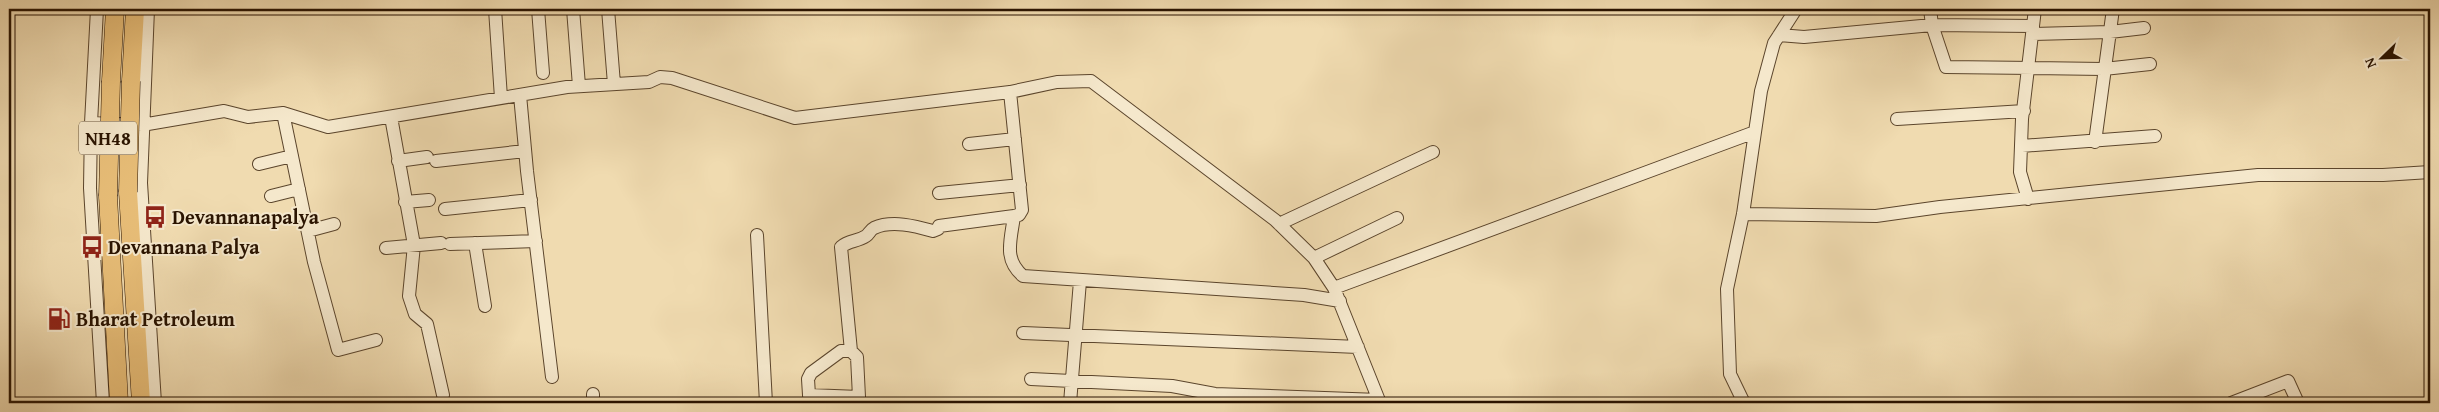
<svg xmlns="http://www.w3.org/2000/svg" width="2439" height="412" font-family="'Gentium Book Plus',serif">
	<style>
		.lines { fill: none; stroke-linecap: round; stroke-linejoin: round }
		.minor-casing { stroke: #5b452c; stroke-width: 14 }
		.highway-casing { stroke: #291300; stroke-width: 19 }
		.minor { stroke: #f5e8cc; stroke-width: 12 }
		.highway { stroke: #e8be78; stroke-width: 18 }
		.highway-bridge-casing { stroke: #291300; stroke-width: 19; stroke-linecap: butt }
		.highway-bridge { stroke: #e8be78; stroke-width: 18 }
		.labels { text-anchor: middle; stroke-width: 4; stroke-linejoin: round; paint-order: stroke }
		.shield { fill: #f5e8cc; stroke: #66533d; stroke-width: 1 }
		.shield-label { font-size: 19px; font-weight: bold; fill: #291300 }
		.poi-label { font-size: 20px; font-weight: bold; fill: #291300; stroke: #f5e8cc; text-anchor: start }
	</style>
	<rect width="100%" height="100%" fill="#f0dbb0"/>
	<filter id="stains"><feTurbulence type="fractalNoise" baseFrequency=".004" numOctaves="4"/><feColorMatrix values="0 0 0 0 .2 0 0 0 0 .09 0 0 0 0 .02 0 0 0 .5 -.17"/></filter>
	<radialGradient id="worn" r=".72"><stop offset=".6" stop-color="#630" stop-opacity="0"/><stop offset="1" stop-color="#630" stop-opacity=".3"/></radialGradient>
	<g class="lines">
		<defs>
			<path id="minor" d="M97 9 91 123 90 188 103 403
				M148 9 141 183 155 403
				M495 9 501 98
				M538 9 543 73
				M573 9 579 86
				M608 9 614 84
				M1930 9 1932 25 1946 67 2104 69 2150 64
				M2033 34 2110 32 2144 28
				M1779 35 1804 37 1932 25 2033 26
				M1010 92 1022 210 1019 215 1014 216C1011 240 1003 259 1023 276L1304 295 1340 301
				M520 95 527 171 552 377
				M283 113 314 262 338 350 376 340
				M391 117 414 245 409 296 415 314 427 324 443 395
				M1897 119 2024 111
				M91 123 142 125 224 111 248 117 283 113 328 127 567 87 649 82 660 77 672 78 795 118 1010 92 1057 82 1091 81 1275 220 1314 258 1334 288 1380 403
				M2095 142 2113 9
				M969 144 1015 139
				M2022 146 2155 136
				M398 161 427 157
				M436 161 525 151
				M259 164 292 156
				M939 193 1020 185
				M271 196 299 189
				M2028 199 2020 172 2022 119 2035 9
				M405 202 429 200
				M445 209 531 200
				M1743 214 1876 216 1940 207 2258 175H2383L2430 172
				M1279 224 1433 152
				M308 231 334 224
				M757 235 766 403
				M475 243 485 306
				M450 244 536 241
				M386 248 441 243
				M1314 258 1397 218
				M1334 288 1755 132
				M1023 333 1358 347
				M1031 379 1172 386 1215 394 1379 400
				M593 394V403
				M809 395 808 379 811 373 841 351H851
				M810 403 809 395 859 397 857 357 851 351 841 247C849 240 857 242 866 236 869 234 870 230 874 228 892 220 915 226 933 231L938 229 939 226 1014 216
				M1070 403 1080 281
				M1744 403 1730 374 1727 289 1743 214 1761 91 1774 43 1796 9
				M2231 403 2288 381 2298 403"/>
			<path id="highway" d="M111 81 115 9
				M131 81 135 9
				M128 192 141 403
				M108 196 119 403"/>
		</defs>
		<use href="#minor" class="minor-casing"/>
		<use href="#highway" class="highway-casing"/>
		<use href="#minor" class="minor"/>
		<use href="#highway" class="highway"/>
		<defs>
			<path id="highway-bridge" d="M128 192 131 81
				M108 196 111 81"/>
		</defs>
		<use href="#highway-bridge" class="highway-bridge-casing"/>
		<use href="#highway-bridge" class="highway-bridge"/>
	</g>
	<defs>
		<symbol id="bus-bare" viewBox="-9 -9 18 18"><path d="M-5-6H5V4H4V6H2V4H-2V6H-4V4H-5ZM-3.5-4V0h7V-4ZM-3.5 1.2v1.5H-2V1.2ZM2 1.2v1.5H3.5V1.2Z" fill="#8f2418" stroke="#f5e8cc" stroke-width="2.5" paint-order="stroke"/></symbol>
		<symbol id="fuel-bare" viewBox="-9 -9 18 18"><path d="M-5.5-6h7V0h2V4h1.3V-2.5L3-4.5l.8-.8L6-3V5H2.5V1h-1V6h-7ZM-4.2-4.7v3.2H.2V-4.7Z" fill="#8f2418" stroke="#f5e8cc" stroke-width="2.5" paint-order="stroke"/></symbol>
	</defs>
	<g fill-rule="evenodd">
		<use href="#bus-bare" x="139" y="201" width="32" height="32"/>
		<use href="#bus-bare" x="76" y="231" width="32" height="32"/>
		<use href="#fuel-bare" x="43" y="303" width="32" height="32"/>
	</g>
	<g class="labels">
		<rect class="shield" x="79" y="121.5" width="58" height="33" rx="4"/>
		<g class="shield-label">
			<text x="108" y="145">NH48</text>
		</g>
		<g class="poi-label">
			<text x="172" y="224">Devannanapalya</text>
			<text x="108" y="254">Devannana Palya</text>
			<text x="76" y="326">Bharat Petroleum</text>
		</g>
	</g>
	<rect width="2439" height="412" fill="none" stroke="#f0dbb0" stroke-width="30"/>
	<rect x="10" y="10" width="2419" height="392" fill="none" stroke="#291300" stroke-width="2.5"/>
	<rect x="15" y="15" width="2409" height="382" fill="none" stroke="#291300"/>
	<g transform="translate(2382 58) rotate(247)" stroke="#f5e8cc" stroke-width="4" paint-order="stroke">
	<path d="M0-4L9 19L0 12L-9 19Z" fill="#291300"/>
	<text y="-8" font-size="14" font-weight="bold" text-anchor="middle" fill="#291300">N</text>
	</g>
	<rect width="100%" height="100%" filter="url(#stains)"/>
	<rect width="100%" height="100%" fill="url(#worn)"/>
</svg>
